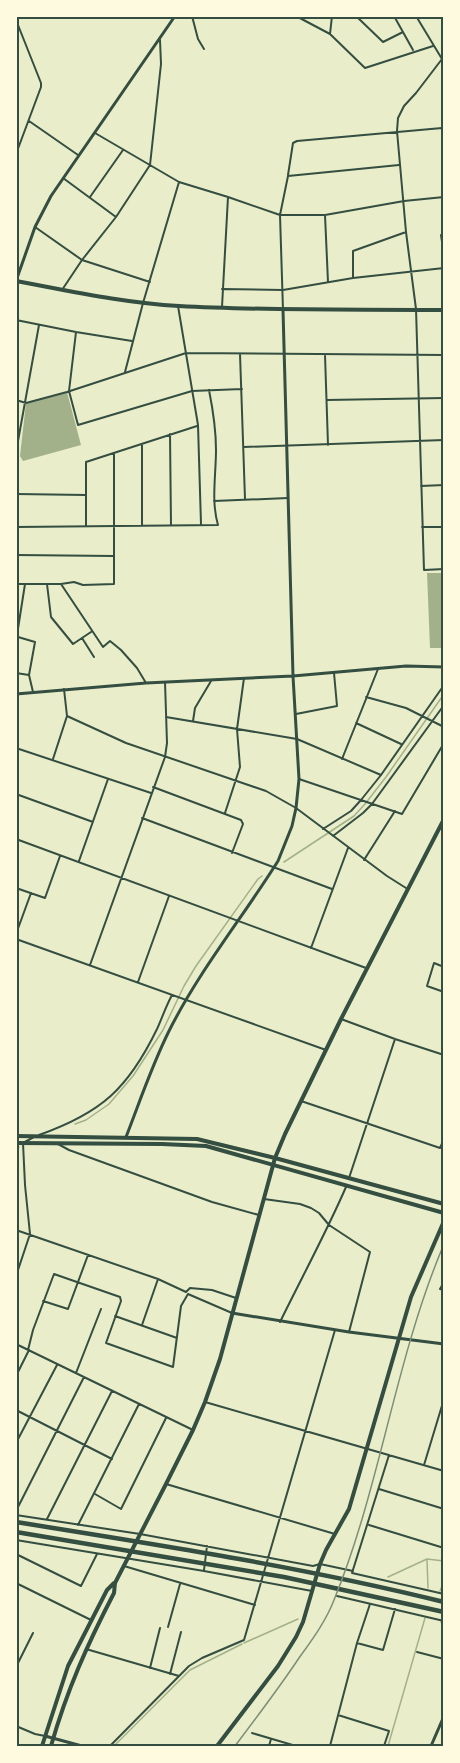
<svg xmlns="http://www.w3.org/2000/svg" width="460" height="1763" font-family="Roboto,sans-serif">
	<style>
		.water { fill: #a3b18a }
		.lines { fill: none; stroke-linecap: round; stroke-linejoin: round }
		.stream { stroke: #a3b18a; stroke-width: 1.5 }
		.minor { stroke: #344e41; stroke-width: 2 }
		.tertiary { stroke: #344e41; stroke-width: 3 }
		.secondary { stroke: #344e41; stroke-width: 4 }
		.trunk { stroke: #344e41; stroke-width: 4 }
		.motorway { stroke: #344e41; stroke-width: 4.5 }
		.rail { stroke: #7c8e77; stroke-width: 1.5 }
		.neatline { fill: none; stroke: #344e41; stroke-width: 2 }
	</style>
	<rect width="100%" height="100%" fill="#e9edc9"/>
	<path class="water" d="M67 392 81 445 23 461 20 456 26 403Z
		M427 573H443V648H430Z"/>
	<g class="lines">
		<path class="stream" d="M284 862 354 816 365 804 386 777 444 694
			M75 1124 86 1120 109 1104 133 1076 163 1030 184 986 196 966 258 879 262 876
			M16 1148 19 1147
			M427 1560 428 1588
			M388 1577 427 1559 444 1561
			M440 1591 444 1581
			M441 1622 444 1628
			M244 1643 298 1619
			M114 1746 190 1670 242 1644
			M388 1746 425 1618"/>
		<path class="minor" d="M192 16 198 39 204 49
			M296 16 330 34 365 68 433 46
			M356 16 383 42 403 32
			M394 16 413 50
			M416 16 442 59 444 58
			M440 16 444 22
			M16 20 41 83V87L16 154
			M330 34 332 16
			M442 59 416 93 404 106 398 118 397 131 406 232 416 309 424 570 444 569
			M29 121 78 155
			M95 133 179 182 228 197 280 215H325L328 282
			M288 175 293 143 297 141 442 128 444 131
			M63 178 116 217
			M90 197 123 150
			M325 215 404 201 444 197
			M35 227 82 260 150 282
			M444 235H441L444 255
			M353 278V251L406 232
			M222 289 283 290 353 278 444 268
			M62 290 82 260 116 217 150 165 161 64 160 40
			M178 306 198 425 201 524
			M222 307 228 197
			M283 310 280 215 288 176 399 165
			M16 320 76 332 132 341
			M76 332 69 391 78 425 192 391 242 389
			M240 354 245 499
			M325 355 328 445
			M125 372 143 303 179 182
			M16 400 26 403 67 392 186 353 444 355
			M327 400 444 398
			M170 434 171 525
			M142 444V525
			M244 447 444 440
			M16 452 39 325
			M421 486 444 485
			M16 494 86 495
			M214 501 288 498
			M86 525V462L197 426
			M16 527 218 525C211 501 216 475 216 450 216 430 213 410 209 390
			M422 527H444
			M16 555 114 556
			M16 584H61L74 582 83 585 114 584V453
			M25 584 17 635 18 637 35 642 29 675 33 692
			M47 584 51 617 73 644 91 632
			M61 584 103 647 110 641 121 650 137 668 146 683
			M82 638 94 657
			M16 673 29 675
			M366 697 406 708 444 727
			M296 714 337 706 334 673
			M67 716 126 743 266 791 296 808 387 876 406 888
			M166 717 297 739 381 775
			M193 721 195 708 211 681
			M356 723 401 744
			M16 748 151 793
			M53 759 67 716 64 689
			M342 759 378 669
			M299 779 402 814 444 743
			M153 787 241 820 243 824 232 853
			M16 794 93 822
			M225 813 240 767 237 729 244 678
			M142 818 332 889
			M323 829 351 811 361 800 381 775 444 685
			M333 836 363 813 372 804 444 705
			M16 839 366 968
			M364 860 395 811
			M79 861 108 779
			M16 888 45 898 60 856
			M16 934 31 893
			M16 939 326 1050
			M311 948 348 848
			M90 965 165 757 167 743 165 682
			M444 967 434 963 427 986 444 992
			M138 982 169 896
			M341 1019 395 1039 444 1055
			M301 1101 440 1148 444 1139
			M39 1135C101 1113 128 1089 157 1029 162 1018 166 1006 172 995
			M58 1144 69 1150 212 1202 259 1215
			M349 1178 395 1039
			M264 1199 300 1204 311 1208 319 1213 329 1225 370 1252 349 1332
			M16 1230 158 1279 186 1292 190 1288 212 1290 236 1298
			M16 1276 30 1234 25 1185 23 1143 34 1137
			M444 1282 440 1289 444 1290
			M188 1294 232 1313
			M43 1301 68 1309 88 1255
			M115 1316 177 1338
			M280 1322C302 1277 326 1233 346 1187
			M142 1325 158 1279
			M16 1344 193 1430
			M28 1350 33 1330 54 1274 120 1297 121 1301 106 1343 173 1367 181 1306 188 1294
			M76 1373 101 1309
			M16 1376 29 1350
			M205 1402 444 1471
			M16 1410 112 1459
			M16 1443 57 1365
			M389 1455 352 1573 444 1594
			M424 1465 444 1399
			M166 1484 335 1534
			M379 1489 444 1509
			M95 1494 121 1509 166 1418
			M16 1511 84 1377
			M16 1515 140 1534 313 1566 320 1564 353 1571
			M47 1519 112 1391
			M78 1525 139 1404
			M369 1525 444 1548
			M16 1540 204 1571 312 1591
			M16 1554 81 1586 97 1554
			M124 1566 255 1605
			M204 1570 207 1546
			M16 1583 91 1620
			M337 1596 444 1621
			M168 1627 180 1584
			M357 1643 383 1650 395 1609
			M86 1649 179 1676
			M417 1652 444 1659
			M16 1667 33 1633
			M150 1668 160 1628
			M170 1674 181 1632
			M338 1715 389 1731 384 1746
			M16 1726 35 1734 45 1736
			M252 1733 296 1746
			M110 1746 189 1666 202 1658 244 1640 335 1330
			M269 1746 271 1739
			M330 1746 357 1643 370 1604"/>
		<path class="tertiary" d="M16 281 35 227 51 196 175 16
			M16 694 146 683 293 676 406 666 444 667
			M126 1137C140 1101 152 1065 169 1031 199 971 243 917 278 861L292 826 296 808 299 779 293 676 283 310
			M232 1313 349 1332 444 1344
			M45 1736 82 1746
			M431 1746 444 1716"/>
		<path class="secondary" d="M16 281C70 291 124 303 179 306 267 311 355 309 444 310
			M42 1746 68 1666 107 1590 114 1583
			M51 1746C67 1690 87 1645 114 1593L115 1583 166 1484 193 1430 205 1402 220 1359 275 1158 285 1134 341 1019 444 819
			M217 1746 278 1666 296 1637 303 1622 320 1564 326 1550 349 1509 411 1297 444 1221"/>
		<path class="trunk" d="M16 1136 197 1139 275 1158 444 1204
			M16 1143 162 1144 206 1146 444 1213"/>
		<path class="motorway" d="M16 1522C159 1545 303 1567 444 1602
			M16 1532 284 1577 444 1612"/>
		<path class="rail" d="M235 1746C257 1717 279 1688 299 1658 312 1640 326 1621 334 1600 381 1485 395 1359 444 1244"/>
	</g>
	<rect width="460" height="1763" fill="none" stroke="#fefae0" stroke-width="36"/>
	<rect x="18" y="18" width="424" height="1727" class="neatline"/>
</svg>
